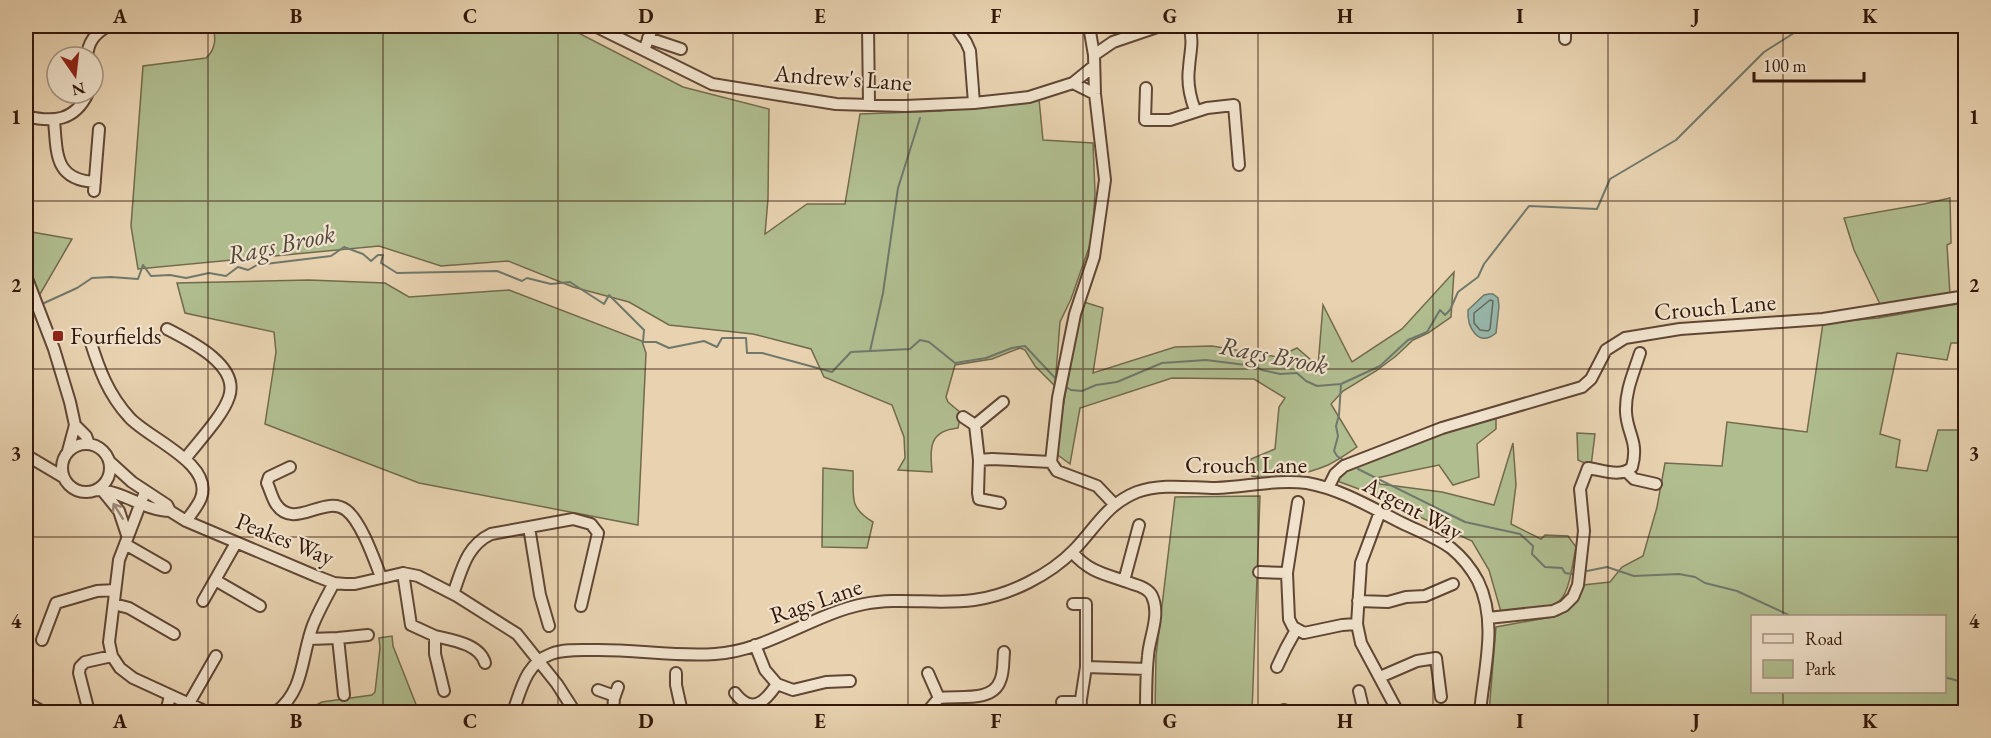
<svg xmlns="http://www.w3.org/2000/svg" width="1991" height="738" font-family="'EB Garamond',serif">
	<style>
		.green { fill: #b0bd8f; stroke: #726a4c; stroke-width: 1.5; fill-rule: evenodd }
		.water { fill: #97b8ac; stroke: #6f786b; stroke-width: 1.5 }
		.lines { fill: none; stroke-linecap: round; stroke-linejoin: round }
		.shore { stroke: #65685b; stroke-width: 1.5 }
		.stream { stroke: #6f786b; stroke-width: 2 }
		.minor-casing { stroke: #604634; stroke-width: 14 }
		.minor { stroke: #f0e2cc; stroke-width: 10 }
		.oneway { stroke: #9b8775 }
		.grid { fill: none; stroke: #33170a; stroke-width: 1.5; stroke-opacity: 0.55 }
		.poi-dot { fill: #8f2418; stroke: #f0e2cc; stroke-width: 2 }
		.labels { text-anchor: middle; stroke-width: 4.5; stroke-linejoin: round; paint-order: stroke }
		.street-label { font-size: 24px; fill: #33170a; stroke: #f0e2cc }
		.poi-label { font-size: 24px; fill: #33170a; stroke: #f0e2cc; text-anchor: start }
		.water-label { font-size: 26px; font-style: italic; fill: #51473b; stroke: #f0e2cc }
		.neatline { fill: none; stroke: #33170a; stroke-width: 2 }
		.grid-label { font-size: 20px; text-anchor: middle; font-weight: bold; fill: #33170a }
	</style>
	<rect width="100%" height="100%" fill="#e8d2b0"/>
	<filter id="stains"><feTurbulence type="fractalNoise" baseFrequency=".00333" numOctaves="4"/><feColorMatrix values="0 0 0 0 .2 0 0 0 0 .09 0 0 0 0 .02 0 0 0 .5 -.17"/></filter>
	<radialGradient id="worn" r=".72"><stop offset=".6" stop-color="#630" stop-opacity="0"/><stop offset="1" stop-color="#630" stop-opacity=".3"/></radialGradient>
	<path class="green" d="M213 26H565L683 87 769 109 768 199 765 234 807 204H845L860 114 940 111 1039 99 1043 140 1093 143 1095 193 1092 239 1071 299 1060 322 1055 386 1035 366 1025 350 1020 348 992 359 955 365 946 397 948 402 961 413 958 428C929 431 930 447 932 472L898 470 905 458 904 437 892 405 824 377 811 349 753 334 669 325 629 302 573 287 508 261 441 266 379 246 138 269 131 226 143 66 206 58C216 49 216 38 213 26Z
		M1950 198 1951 243 1947 245 1950 294 1880 304 1854 250 1844 218 1924 204Z
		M26 231 72 239 39 296 26 259Z
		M1454 272 1451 317 1428 333 1413 340 1396 356 1376 371 1343 391 1331 404 1357 447C1348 453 1338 460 1328 465 1307 474 1274 481 1252 476L1251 459 1275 449 1279 407 1285 398 1254 379 1172 378 1080 408 1070 464 1055 453 1074 344 1084 302 1103 308 1093 373 1175 347 1212 346 1278 357 1297 348 1318 366 1323 305 1352 362 1402 329Z
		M309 280 385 283 409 297 509 290 642 341 646 353 638 525 419 483 265 424 276 352 274 332 185 313 177 283Z
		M1963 303 1965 316 1958 343H1951L1947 360 1897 353 1880 434 1900 440 1896 467 1927 471 1938 430H1965V712H1489L1496 627 1557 616C1570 610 1580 601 1583 585L1610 582 1622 567 1643 556 1657 507 1665 463 1722 466 1727 422 1807 432 1823 323 1878 318ZM1752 616H1944V692H1752Z
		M1496 415V429L1477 444 1479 477 1453 485 1439 465 1376 478 1380 484 1442 492 1494 505 1513 443 1516 485 1511 524 1541 539 1545 535 1568 536 1576 547C1564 613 1566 605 1501 612L1489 570 1472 541 1359 489 1340 482 1338 480 1347 469 1408 444Z
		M1577 433 1595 434 1591 466 1578 460Z
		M823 468 853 471C854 497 848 507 873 522L867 548 822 547Z
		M1260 496 1252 712H1155L1156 656 1175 497Z
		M392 636 393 646 419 712H310L314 706 322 702 372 695 375 692 380 648 379 638Z"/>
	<path class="water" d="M1489 294H1493L1498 298 1499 306 1496 333C1478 348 1467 327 1468 310L1484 295Z"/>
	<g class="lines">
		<path class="shore" d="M1490 300 1493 301 1490 329 1488 331 1480 330 1474 323V313Z"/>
		<path class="stream" d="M42 304 77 288 92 278 111 277 138 279 143 265 151 276 170 275 186 278 209 273 226 276 238 267 248 270 257 265 331 256 344 247 363 254 371 261 378 255H383L381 263 397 273 497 271 522 281 527 278 551 284 570 282 604 304 609 295 644 330 643 342H656L669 348 704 341 717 347 722 338H746L747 353H762L832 372 851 352 910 349 920 340 929 342 955 363 986 358 1012 348 1025 346 1057 380
			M26 314 34 309
			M870 351 883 293 898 188 920 118
			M1341 384 1339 415 1336 426 1338 436 1334 451 1337 456 1345 461
			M1064 386 1071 390 1082 391 1096 385 1117 382 1162 363 1206 360 1254 366 1262 370 1280 374 1297 373 1306 381 1317 386 1341 384 1380 366 1408 340 1427 332 1440 310 1445 315 1450 310 1458 292 1478 277 1484 264 1529 206 1597 209 1610 179 1676 140 1764 52 1805 26
			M1358 469 1465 522 1520 534 1533 546 1532 554 1545 567 1562 568 1565 573 1572 574
			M1587 571 1607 567 1634 576 1679 574 1695 577 1705 583 1737 591 1791 616
			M1944 677 1966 683"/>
		<defs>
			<path id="minor" d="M595 26 712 84 836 104 905 106 974 103 1029 97 1073 83 1094 66
				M868 26 869 104
				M955 26 966 42 970 51 974 103
				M1089 26 1094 55 1095 94 1105 180 1094 257 1075 314 1058 398 1051 462 1057 471 1097 486 1115 505
				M1189 26C1194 41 1190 52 1189 68 1187 83 1190 97 1195 110
				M1565 26V39
				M648 38 681 49
				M646 45 653 26
				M1094 55 1113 42 1160 26
				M87 57C88 42 95 33 108 26
				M1073 83 1095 94
				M1146 88 1145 120H1170L1207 108 1234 105 1239 165
				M26 116C53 123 75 121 88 93
				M54 120C57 153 54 180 95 182
				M94 191 99 129
				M26 276 54 349 70 402 75 425 68 451
				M167 329C190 341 240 365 229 397 223 416 197 443 185 459
				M90 340C99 369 108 394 129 417 147 438 214 463 201 498 198 506 191 514 186 521
				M963 417 975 425
				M75 425 86 436 89 444
				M62 468a24 24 0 1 1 48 0a24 24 0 1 1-48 0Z
				M26 455 63 477
				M979 460 992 459 1051 462
				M110 462 132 482 167 505 170 511 186 521 316 576 334 583 345 584H355L403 573 418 576 457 596 517 634 557 684 575 712
				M290 467 269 477 267 483C270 489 272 498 276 504 294 531 324 494 346 510 361 521 374 559 381 577
				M1627 472 1634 479 1656 484
				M1328 488 1335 474 1344 466 1442 428 1582 387 1591 379 1606 350 1625 338 1680 329 1823 319 1966 296
				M97 490C124 491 145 511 170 511
				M102 490 119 511 127 535
				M145 492 119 560 109 642 112 656 120 668 133 678 207 712
				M1298 502 1287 573 1289 619 1293 627 1304 633 1342 625 1357 624
				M1000 503 979 499 978 493 979 460 975 425 1003 402
				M1380 512 1361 563 1357 624 1361 643 1398 712
				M529 527 540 595 549 626
				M125 544 165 567
				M1072 552C1091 574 1107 574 1133 584 1140 586 1149 589 1152 596 1161 615 1149 638 1148 656 1146 675 1146 694 1146 712
				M1259 572 1287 573
				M403 573 411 625 435 636V654L444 691
				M215 580 260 606
				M1124 581 1139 525
				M453 594C462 570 466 546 491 534L573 519 591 524 598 533 581 606
				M203 601 236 543
				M1358 601 1388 602 1406 597 1425 596 1453 584
				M114 604 129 608 174 634
				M1073 604H1086V667L1079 712
				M1488 618 1553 611 1564 606 1573 597 1578 585 1584 531 1580 489 1588 468C1602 470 1622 478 1632 467 1639 441 1627 434 1626 412 1625 391 1634 372 1640 353
				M435 636C452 640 480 644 485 663
				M338 638 368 635
				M309 639 338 638 344 695
				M42 640 56 603 97 591 115 590
				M755 645 765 670 777 684
				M1086 667 1147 669
				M1277 667 1286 648 1296 630
				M676 673V685L682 712
				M928 673 939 698
				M1380 677 1417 661 1436 658 1441 697
				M598 690 615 696
				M1359 691 1364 712
				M735 693C752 715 765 702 777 684L793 690 826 682 850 681
				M939 698C957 695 992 703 1000 681 1004 673 1003 661 1004 652
				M26 702 43 712
				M1062 702H1081
				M188 705 216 656
				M1284 710V712
				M89 712 79 673 80 667 85 662 112 656
				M166 712 170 696
				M276 712C305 690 301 656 313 625 319 610 327 596 334 583
				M513 712C521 690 526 663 551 654 564 649 579 650 593 650 633 649 675 657 715 654 767 651 813 614 864 604 900 597 937 605 974 600 1010 595 1050 575 1075 549 1096 527 1107 504 1137 492 1163 483 1190 488 1216 488 1246 487 1277 479 1307 483 1341 489 1372 508 1402 523 1418 531 1436 537 1451 548 1462 557 1471 568 1478 581 1498 622 1484 669 1480 712
				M613 712 614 698 618 687
				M927 712 939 698"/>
		</defs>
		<use href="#minor" class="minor-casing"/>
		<use href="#minor" class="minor"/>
	</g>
	<defs><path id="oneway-shaft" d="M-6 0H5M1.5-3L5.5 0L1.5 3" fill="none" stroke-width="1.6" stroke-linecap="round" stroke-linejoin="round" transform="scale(1.5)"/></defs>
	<use class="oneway" href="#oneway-shaft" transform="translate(118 511) rotate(-122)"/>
	<path class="grid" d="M208 26V712M383 26V712M558 26V712M733 26V712M908 26V712M1083 26V712M1258 26V712M1433 26V712M1608 26V712M1783 26V616M26 201H1966M26 369H1966M26 537H1966M1783 692V712"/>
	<rect class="poi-dot" x="52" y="330" width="12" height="12" rx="3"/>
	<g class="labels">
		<g class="street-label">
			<text transform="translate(843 78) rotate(4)" y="8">Andrew's Lane</text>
			<text transform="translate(1715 307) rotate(-5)" y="8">Crouch Lane</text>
			<text x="1246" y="473">Crouch Lane</text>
			<text transform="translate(1413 508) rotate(28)" y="8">Argent Way</text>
			<text transform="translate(285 539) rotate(22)" y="8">Peakes Way</text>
			<text transform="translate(816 601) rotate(-19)" y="8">Rags Lane</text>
		</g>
		<g class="poi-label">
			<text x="70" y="344">Fourfields</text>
		</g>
		<g class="water-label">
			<text transform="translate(281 244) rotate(-12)" y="9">Rags Brook</text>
			<text transform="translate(1274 355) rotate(11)" y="9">Rags Brook</text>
		</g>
	</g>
	<rect width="1991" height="738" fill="none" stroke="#e8d2b0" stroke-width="66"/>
	<rect x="1751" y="615" width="195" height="78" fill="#f0e2cc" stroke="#a4917e" stroke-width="1.5"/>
	<rect x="1763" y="634" width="30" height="9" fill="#f0e2cc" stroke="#a4917e" stroke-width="1.5"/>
	<text x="1805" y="645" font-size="18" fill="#33170a">Road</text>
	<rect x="1763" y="660" width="30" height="18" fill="#b0bd8f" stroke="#a4917e" stroke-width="1.5"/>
	<text x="1805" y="675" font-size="18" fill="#33170a">Park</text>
	<g transform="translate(75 75) rotate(166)"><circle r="28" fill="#f0e2cc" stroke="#a4917e" stroke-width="1.5"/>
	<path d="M0-4.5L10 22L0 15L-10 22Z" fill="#8f2418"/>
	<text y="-9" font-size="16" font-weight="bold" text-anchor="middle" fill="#33170a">N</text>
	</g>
	<path d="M1754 72v9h110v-9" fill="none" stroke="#33170a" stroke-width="3"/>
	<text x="1763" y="72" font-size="18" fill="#33170a" stroke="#f0e2cc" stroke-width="4.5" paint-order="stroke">100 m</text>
	<rect x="33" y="33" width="1925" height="672" class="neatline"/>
	<g class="grid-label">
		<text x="120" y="23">A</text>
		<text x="296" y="23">B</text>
		<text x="470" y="23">C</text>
		<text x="646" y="23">D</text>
		<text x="820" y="23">E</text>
		<text x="996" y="23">F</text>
		<text x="1170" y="23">G</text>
		<text x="1345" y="23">H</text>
		<text x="1520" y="23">I</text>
		<text x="1696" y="23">J</text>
		<text x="1870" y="23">K</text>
		<text x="16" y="124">1</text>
		<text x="1974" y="124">1</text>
		<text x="16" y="292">2</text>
		<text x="1974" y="292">2</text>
		<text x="16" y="460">3</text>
		<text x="1974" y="460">3</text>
		<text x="16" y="628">4</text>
		<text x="1974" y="628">4</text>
		<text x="120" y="728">A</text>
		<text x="296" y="728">B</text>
		<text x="470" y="728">C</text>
		<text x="646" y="728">D</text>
		<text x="820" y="728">E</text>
		<text x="996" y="728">F</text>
		<text x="1170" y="728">G</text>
		<text x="1345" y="728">H</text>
		<text x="1520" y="728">I</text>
		<text x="1696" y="728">J</text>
		<text x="1870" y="728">K</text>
	</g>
	<rect width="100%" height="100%" filter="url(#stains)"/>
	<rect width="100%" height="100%" fill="url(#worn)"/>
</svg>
